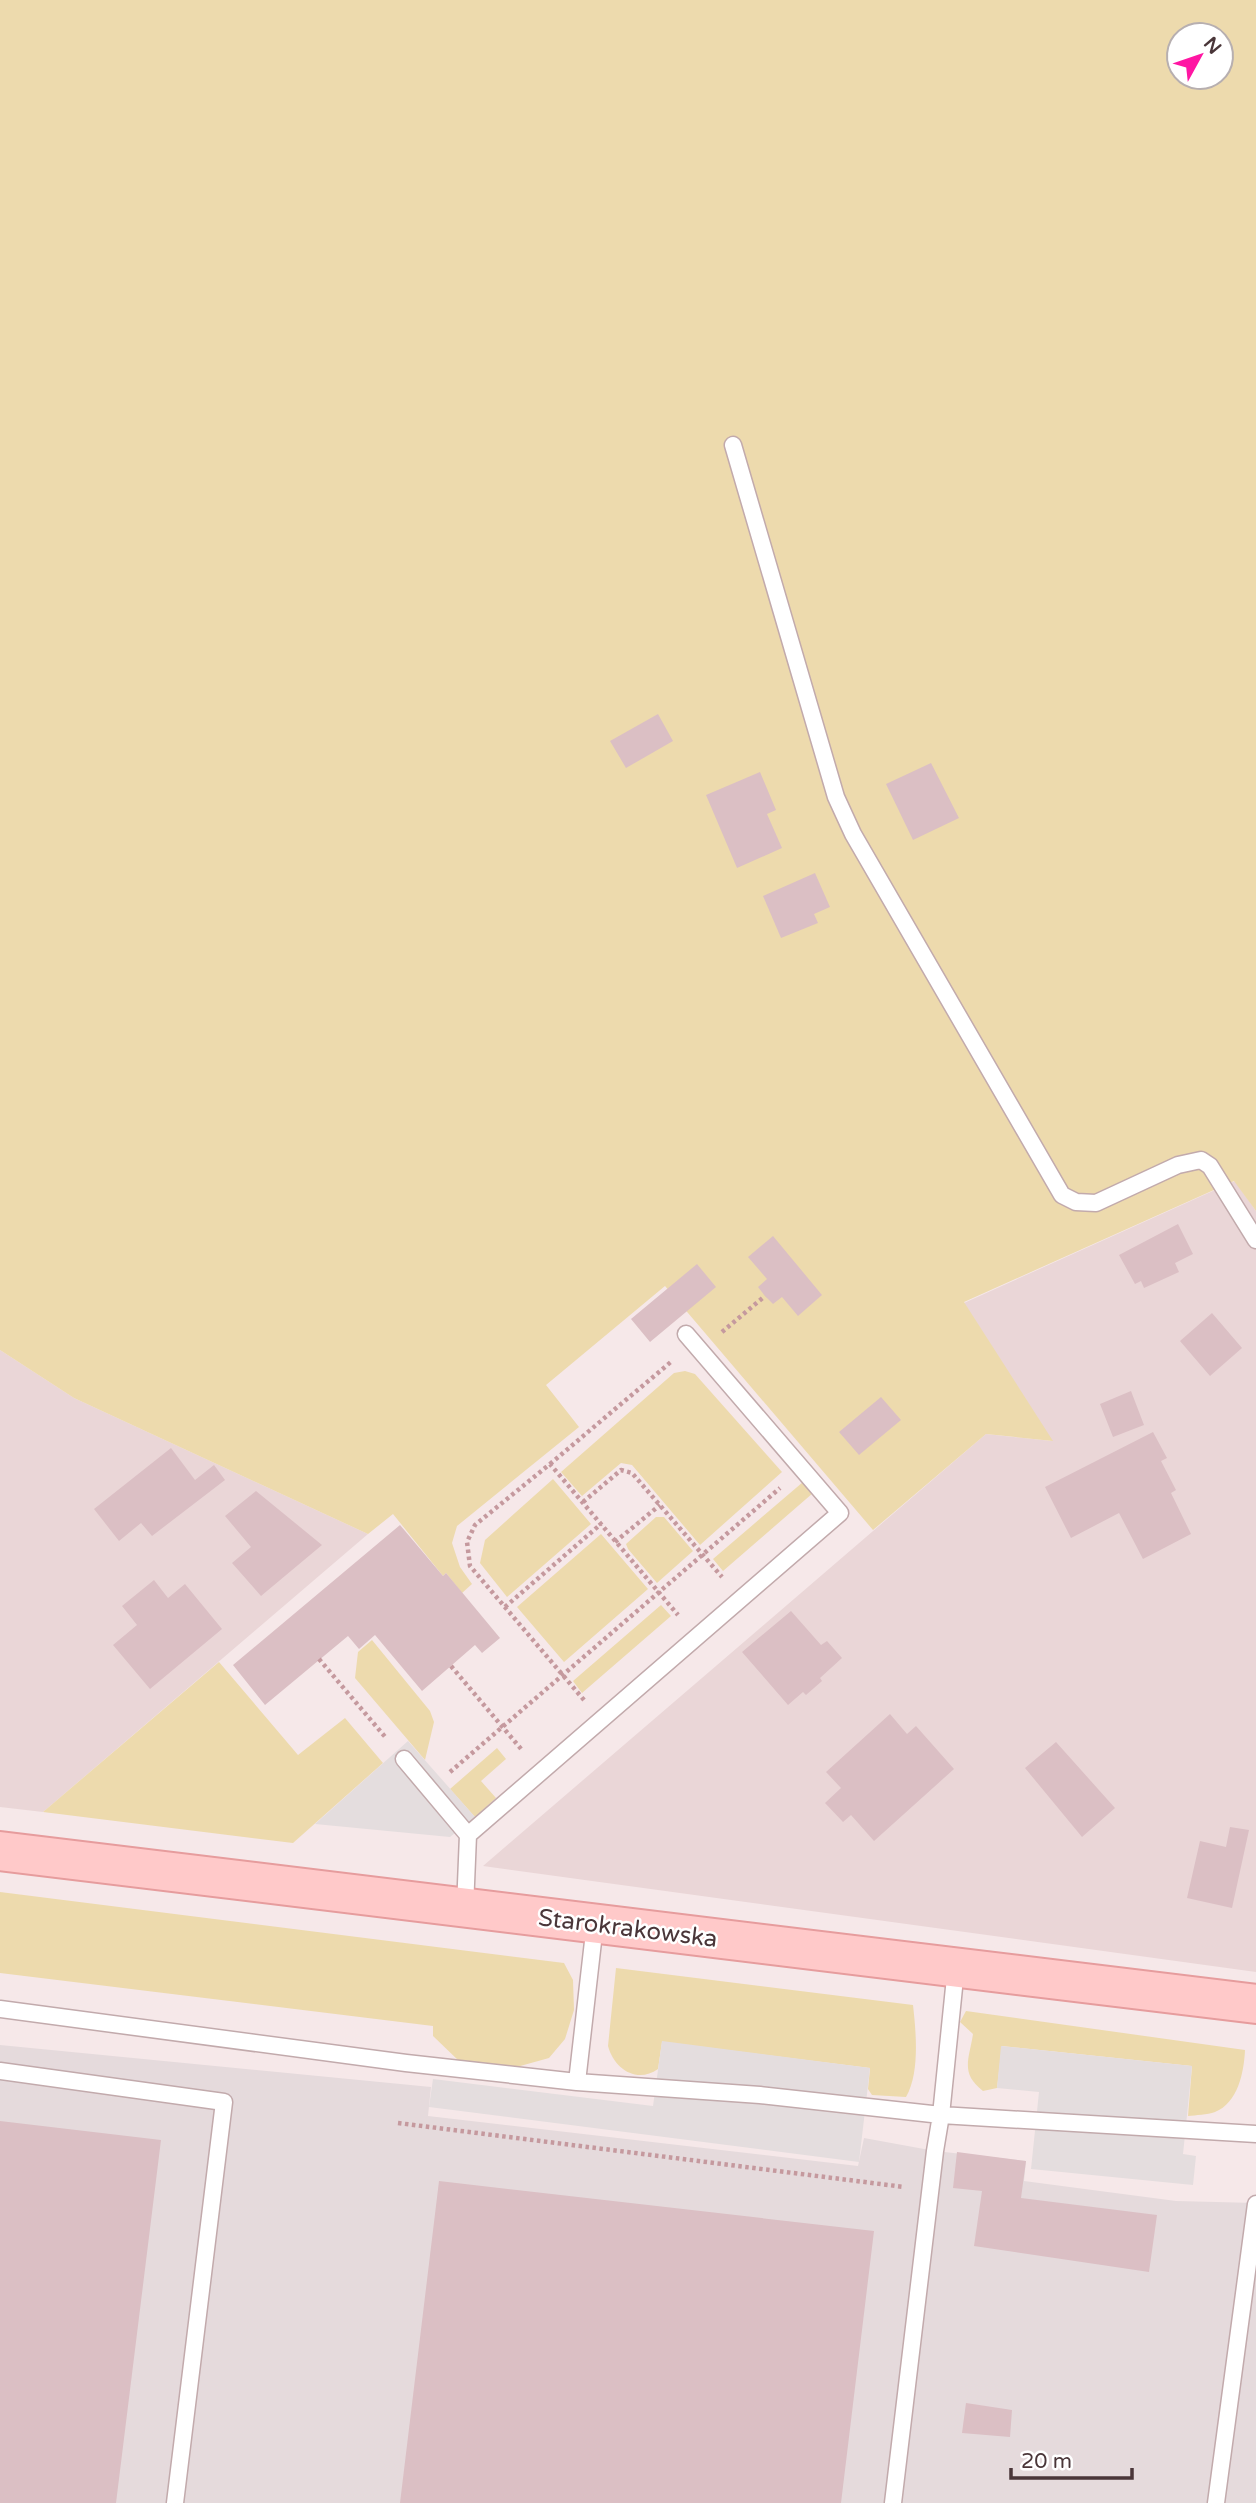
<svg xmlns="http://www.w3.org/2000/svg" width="1256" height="2503" font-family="'Varela Round',sans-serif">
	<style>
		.residential { fill: #ead6d7 }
		.industrial { fill: #e5dadc }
		.green { fill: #eddaad; fill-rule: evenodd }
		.parking { fill: #e4ddde }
		.building { fill: #dbbfc4 }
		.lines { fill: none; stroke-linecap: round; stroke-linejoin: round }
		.lane-casing { stroke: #c2aaac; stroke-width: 19 }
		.secondary-casing { stroke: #e69c9d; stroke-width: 42 }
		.path { stroke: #c5999e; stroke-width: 4.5; stroke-dasharray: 3.5 3.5; stroke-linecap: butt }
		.lane { stroke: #fff; stroke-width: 16 }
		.secondary { stroke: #ffc9c9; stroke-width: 38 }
		.labels { text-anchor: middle; stroke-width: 5; stroke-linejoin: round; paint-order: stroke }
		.street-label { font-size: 24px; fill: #4a3639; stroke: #fff }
	</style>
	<rect width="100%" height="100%" fill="#f6e8e9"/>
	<path class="residential" d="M1235 1181 1256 1211V1972L483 1866 986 1434 1052 1441 964 1303Z
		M0 1350 74 1398 368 1534 43 1812 0 1807Z"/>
	<path class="industrial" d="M0 2045 431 2087 428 2116 858 2166 864 2138 935 2151 1026 2161 1024 2181 1176 2201 1256 2203V2503H0Z"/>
	<path class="green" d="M0 0H1256V1211L1234 1181 964 1302 1053 1441 986 1434 873 1530 665 1286 546 1385 579 1427 457 1526 452 1543 460 1567 472 1584 462 1593 446 1573 443 1576 393 1514 368 1534 74 1398 0 1350ZM1179 35H1221V77H1179Z
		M685 1371 695 1374 782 1472 700 1545 632 1465 621 1463 582 1496 561 1472 674 1373Z
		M553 1479 591 1524 507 1597 480 1563 485 1540Z
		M803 1482 813 1493 723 1571 713 1559Z
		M656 1517H664L693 1551 657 1583 628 1549 626 1544Z
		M601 1534 648 1589 564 1662 517 1607Z
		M661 1605 671 1616 582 1693 573 1681Z
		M372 1640 430 1711 434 1722 425 1760 355 1678 358 1652Z
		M219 1662 298 1755 345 1718 383 1763 293 1843 43 1812Z
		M497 1748 506 1759 481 1781 496 1798 475 1817 450 1789Z
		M0 1892 564 1963 573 1980 574 2010 565 2039 549 2058 513 2068 459 2061 433 2036V2026L0 1973Z
		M616 1968 913 2005C916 2032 920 2073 906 2097L872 2095 868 2089 870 2068 662 2042 658 2069C637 2084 614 2069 608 2046Z
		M966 2011 1245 2050C1244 2072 1238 2103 1215 2112 1207 2115 1196 2115 1188 2116L1192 2066 1002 2046 997 2088 983 2091C960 2073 969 2060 973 2034L960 2022Z"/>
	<path class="parking" d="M408 1741 475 1817 450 1837 315 1824Z
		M662 2041 870 2068 859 2162 429 2107 433 2079 653 2106Z
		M1001 2046 1192 2066 1183 2154 1196 2156 1193 2185 1031 2169 1039 2092 997 2088Z"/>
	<path class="building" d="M658 714 673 741 626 768 610 741Z
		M931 763 959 818 913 840 886 784Z
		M760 772 776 810 767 814 782 848 737 868 706 795Z
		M815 873 830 907 814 914 818 923 781 938 763 896Z
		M1178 1224 1193 1254 1175 1263 1179 1272 1144 1288 1141 1281 1135 1284 1119 1255Z
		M773 1236 822 1295 798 1316 782 1297 773 1304 765 1296 758 1287 767 1279 748 1257Z
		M697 1264 716 1287 650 1342 631 1319Z
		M1212 1313 1242 1348 1210 1376 1180 1341Z
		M1131 1391 1144 1425 1113 1437 1100 1404Z
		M881 1397 901 1420 859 1455 839 1432Z
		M1153 1432 1167 1458 1161 1461 1176 1490 1171 1493 1191 1534 1143 1559 1119 1513 1071 1538 1045 1487Z
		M171 1448 195 1480 214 1465 225 1480 152 1536 141 1523 119 1541 94 1509Z
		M256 1491 322 1545 261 1596 232 1563 251 1547 225 1516Z
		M400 1525 443 1576 446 1573 500 1638 482 1653 475 1645 422 1691 375 1635 359 1649 348 1636 265 1705 233 1665Z
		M154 1580 168 1598 185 1584 222 1629 150 1689 113 1645 137 1625 122 1606Z
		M791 1611 821 1645 827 1641 842 1658 820 1678 822 1681 806 1695 803 1692 788 1705 742 1652Z
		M890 1714 907 1734 916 1726 954 1769 874 1841 851 1815 843 1822 825 1803 841 1788 826 1772Z
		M1056 1742 1115 1808 1082 1837 1025 1768Z
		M1230 1827 1249 1830 1232 1908 1187 1898 1200 1841 1226 1847Z
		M0 2121 161 2140 116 2503H0Z
		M957 2152 1026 2161 1021 2198 1157 2215 1149 2272 974 2246 982 2191 953 2188Z
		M439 2181 874 2231 841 2503H400Z
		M966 2403 1012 2410 1010 2437 962 2433Z"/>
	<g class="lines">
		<defs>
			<path id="lane" d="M733 445 836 797 853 834 1062 1195 1076 1202 1096 1203 1178 1165 1201 1160 1210 1166 1256 1240
				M404 1759 468 1835
				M465 1908 468 1835 840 1513 686 1334
				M0 2009 406 2063 577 2082 760 2095 941 2115 1256 2134
				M0 2071 224 2102 175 2503
				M577 2082 595 1924
				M893 2503 935 2151 941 2115 956 1968
				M1216 2503 1256 2204"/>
			<path id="secondary" d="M0 1851 1256 2004"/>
		</defs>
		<use href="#lane" class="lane-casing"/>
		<use href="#secondary" class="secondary-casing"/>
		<path class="path" d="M722 1332 765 1296
			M550 1464 672 1361
			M583 1502 621 1470 632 1473 722 1577
			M615 1542 660 1505
			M505 1607 601 1524
			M319 1659 387 1739
			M451 1666 522 1750
			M584 1700 470 1566 467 1542 475 1525 550 1464 678 1615
			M450 1772 780 1488
			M398 2123 904 2187"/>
		<use href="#lane" class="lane"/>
		<use href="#secondary" class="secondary"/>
	</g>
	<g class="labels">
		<g class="street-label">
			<text transform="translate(628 1928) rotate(7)" y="8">Starokrakowska</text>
		</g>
	</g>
	<g transform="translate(1200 56) rotate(50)"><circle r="33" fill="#ffffff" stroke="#b7afb0" stroke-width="2"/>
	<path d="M0-5L12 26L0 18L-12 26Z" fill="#ff16a3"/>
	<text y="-10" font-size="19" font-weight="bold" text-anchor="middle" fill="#4a3639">N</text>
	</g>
	<path d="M1011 2468v10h121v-10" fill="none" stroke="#4a3639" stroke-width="3.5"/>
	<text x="1021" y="2468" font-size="21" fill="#4a3639" stroke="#ffffff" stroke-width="5" paint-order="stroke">20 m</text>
</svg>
